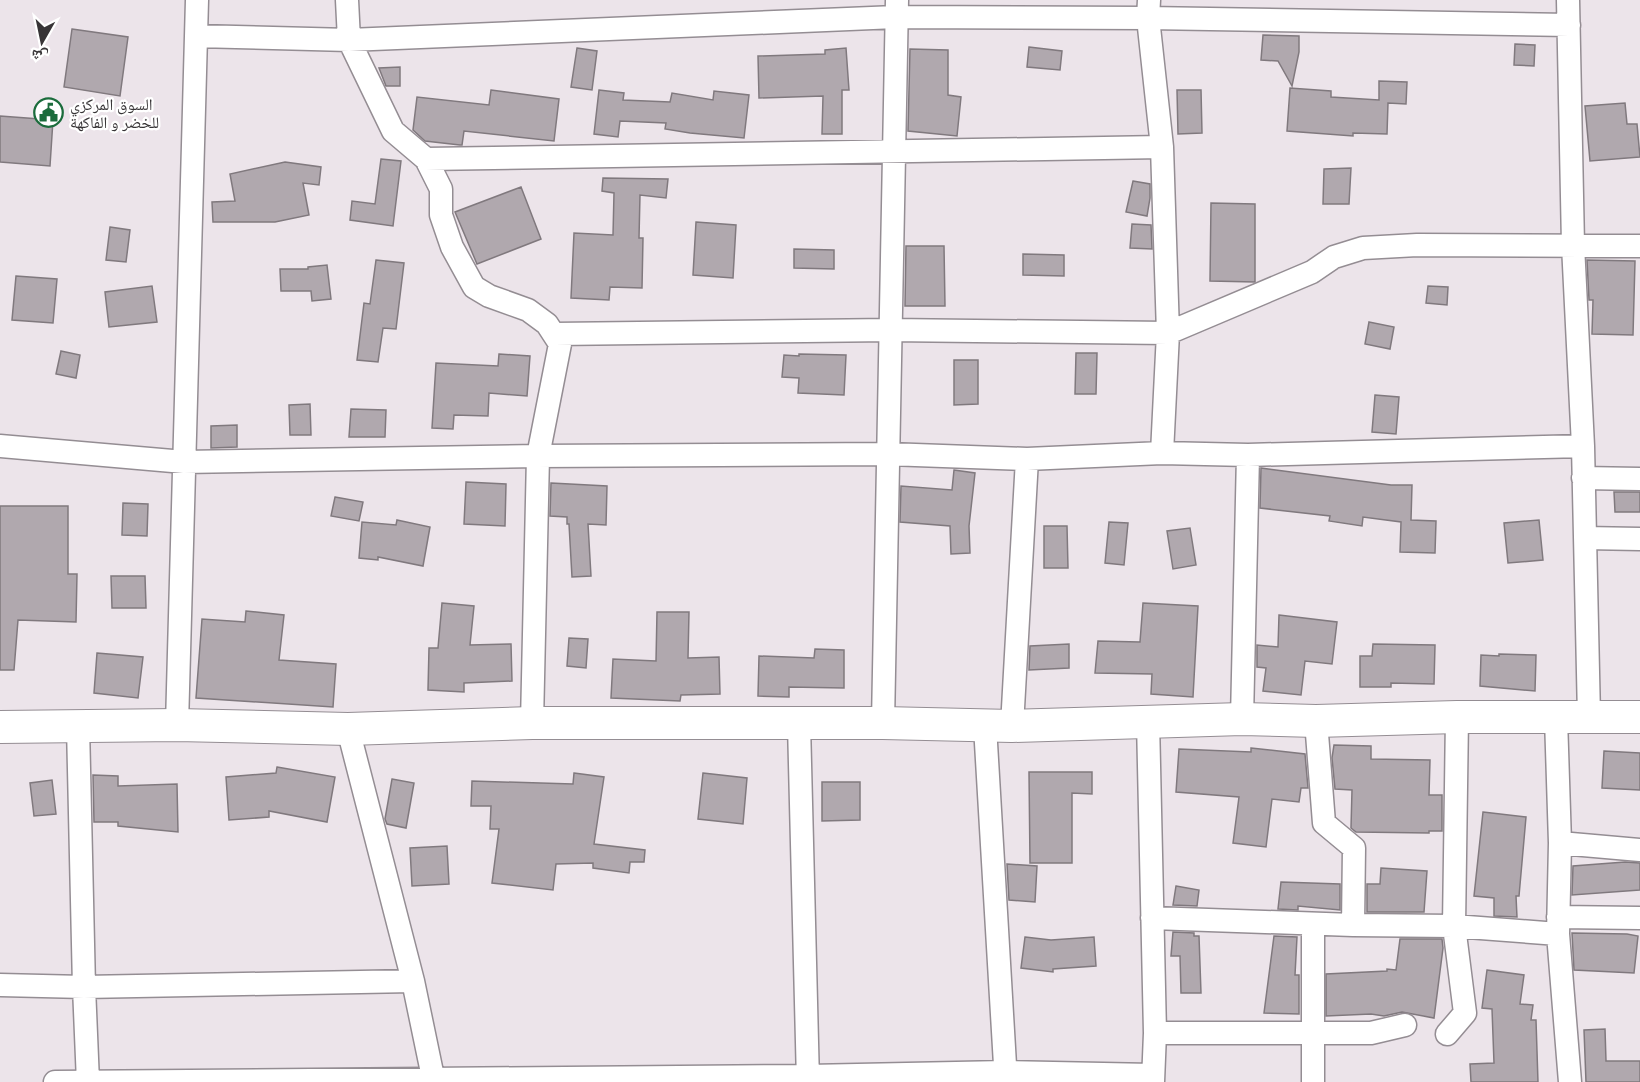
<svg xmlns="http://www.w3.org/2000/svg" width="1640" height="1082" font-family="'IBM Plex Serif','Noto Naskh Arabic',serif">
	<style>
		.building { fill: #b0a8ae; stroke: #80797e; stroke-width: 1.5 }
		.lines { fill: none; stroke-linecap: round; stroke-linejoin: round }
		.street-casing { stroke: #948d93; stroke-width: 25 }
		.secondary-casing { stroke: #948d93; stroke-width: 34 }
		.street { stroke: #fff; stroke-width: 22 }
		.secondary { stroke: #fff; stroke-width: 32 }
		.labels { text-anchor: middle; stroke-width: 4.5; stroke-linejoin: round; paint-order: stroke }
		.poi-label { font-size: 16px; fill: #373436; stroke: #fff; text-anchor: start }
	</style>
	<rect width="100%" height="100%" fill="#ece4ea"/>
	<path class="building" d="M72 29 128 37 120 96 64 87Z
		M1263 35 1299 36V52L1292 86 1278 61 1261 60Z
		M1515 44 1535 45 1534 66 1514 65Z
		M1029 47 1062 51 1060 70 1027 67Z
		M577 48 597 51 592 90 571 87Z
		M846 48 849 90H842V134H822L823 96 759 98 758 56 825 54V50Z
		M910 49 948 50V95L961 97 957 136 908 131Z
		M400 67V86H386L379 68Z
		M1379 81 1407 82 1406 104 1388 103 1387 134 1353 133V136L1287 131 1290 88 1331 91V97L1379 100Z
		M491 90 559 99 554 141 464 131 462 145H460L425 141 413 130 417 97 489 105Z
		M599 90 624 93 623 100 670 102 672 93 713 100 714 91 749 95 744 138 690 133 665 129 666 123 620 121 618 137 594 134Z
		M1177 90H1201L1202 133 1178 134Z
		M1625 103 1627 124H1637L1640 157 1590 161 1585 106Z
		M0 116 53 120 50 166 0 162Z
		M381 159 401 161 393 226 350 220 352 201 375 204Z
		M285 162 321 167 319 185 303 183 309 215 275 222H213L212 202 235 201 230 174Z
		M1351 168 1349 204H1323L1324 169Z
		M603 178 668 179 666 198 640 195 639 238H643L642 288 610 287 609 300 571 298 574 233 613 235 614 193 602 191Z
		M1133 181 1150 184V198L1147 216 1126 212Z
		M521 187 541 239 477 264 455 212Z
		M1211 203 1255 204V282L1210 281Z
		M696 222 736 225 733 278 693 275Z
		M1132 224 1151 225 1152 249 1130 248Z
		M110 227 130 230 126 262 106 260Z
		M906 246H944L945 306H905Z
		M794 249 834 250V269L794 268Z
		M1023 254 1064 255V276L1023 275Z
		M376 260 404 263 396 329 383 328 378 362 357 360 364 303 370 304Z
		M1587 260 1635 261 1633 335 1592 334 1593 300H1589Z
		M327 265 331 299 312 301 311 291H281L280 269H308V267Z
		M16 276 57 279 53 323 12 320Z
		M152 286 157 322 109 327 105 292Z
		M1428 286 1448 287 1447 305 1426 303Z
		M1369 322 1394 327 1390 349 1365 344Z
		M61 351 80 355 76 378 56 374Z
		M1076 353H1097L1096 394H1075Z
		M499 354 530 356 527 396 489 393 488 416 454 415 453 429 432 428 436 363 498 366Z
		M799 354 846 355 844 395 798 393 799 378 782 377 784 355 799 356Z
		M954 360H978V404L954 405Z
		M1375 395 1399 397 1396 434 1372 432Z
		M310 404 311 435H290L289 405Z
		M351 409 386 410 385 437H349Z
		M237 425V447L211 448V426Z
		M1261 468 1391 485H1412L1411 520 1436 521 1435 553 1400 552 1401 522 1363 517 1362 526 1329 521 1330 516 1260 508Z
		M954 470 975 473 969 526 970 553 951 554 950 526 900 522 901 486 952 490Z
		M466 482 506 484 505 526 464 524Z
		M551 483 607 486 606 525 588 524 591 576 572 577 569 524H567V517L550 516Z
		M1614 492H1640V512H1615Z
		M335 497 363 502 359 521 331 516Z
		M123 503 148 504 147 536 122 535Z
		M0 506H68V574H77L76 622 18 620 14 670H0Z
		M397 520 430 527 423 566 378 557V560L359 558 362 522 396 525Z
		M1539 520 1543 560 1508 563 1504 523Z
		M1109 522 1128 523 1124 565 1105 563Z
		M1044 526H1067L1068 568H1044Z
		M1190 528 1196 565 1173 569 1167 531Z
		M111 576H145L146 608H112Z
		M442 603 474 606 470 645 511 644 512 681 464 683V692L428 690 429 648H438Z
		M1143 603 1198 606 1193 697 1151 694 1152 674 1095 673 1098 641 1140 642Z
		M246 611 284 615 279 660 336 664 333 707 196 698 202 619 245 622Z
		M657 612H689L688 658 719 657 720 694 681 695 680 701 611 698 613 659 656 661Z
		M1279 615 1337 622 1332 664 1305 661 1301 695 1263 691 1266 668 1257 667V645L1278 647Z
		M569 638 588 639 586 668 567 666Z
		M1069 644V668L1029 670 1030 646Z
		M1373 644 1435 645 1434 684 1391 683V687H1360V656H1372Z
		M815 649 844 650V688L789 687V697L758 696 759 656 814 658Z
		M97 653 143 657 138 698 94 693Z
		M1499 654 1536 655 1535 691 1480 686 1481 655 1499 656Z
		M1334 745 1371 746V759L1430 760 1429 795H1442V831H1429V833L1356 832 1351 828 1352 790 1335 789 1332 758Z
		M1251 748 1305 754 1308 788H1301L1299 802 1272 799 1266 847 1233 843 1239 797 1176 792 1179 749 1251 752Z
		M1604 751 1640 753V790L1602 788Z
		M277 767 335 777 327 822 269 811V817L229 820 226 777 276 773Z
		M1029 772H1092V794L1072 793V863H1030Z
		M574 773 604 777 594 844 645 850 644 862H630L629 873 593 868V863L556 864 553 890 492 883 499 829H490L491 806H471L472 781 573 784Z
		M703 773 747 778 743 824 698 819Z
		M93 775 118 776V786L177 784 178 832 118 826V822H94Z
		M392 779 414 783 406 828 387 824 385 819Z
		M52 780 56 814 34 816 30 783Z
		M822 782H860V820L822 821Z
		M1483 812 1526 817 1519 896H1516L1517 917 1494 916V898L1474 896Z
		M447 846 449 884 412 886 410 848Z
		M1625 862 1640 863V890L1572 895 1573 866Z
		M1007 864 1037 866 1035 902 1009 900Z
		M1381 868 1427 871 1424 912H1367V884H1380Z
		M1281 882 1340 884V910L1298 906V910L1278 909Z
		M1176 886 1199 890 1197 906 1173 905Z
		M1173 932 1194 933V936H1199L1201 993H1181L1180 956H1171Z
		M1572 933 1627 934 1638 936 1634 973 1574 970Z
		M1274 936 1297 937 1295 975H1299V1014L1264 1013Z
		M1025 937 1051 940 1094 937 1096 966 1053 969V972L1021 968Z
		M1400 939H1442L1443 948 1434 1018 1402 1012 1384 1016 1371 1014 1326 1016V974L1387 971V969L1396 970Z
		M1487 970 1524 975 1520 1004 1533 1005 1531 1020H1536L1538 1082H1471L1470 1064 1494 1063 1492 1009 1482 1008Z
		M1605 1029 1606 1061H1640V1082H1586L1584 1030Z"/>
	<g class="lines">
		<defs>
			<path id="street" d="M347 0 349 40 393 131 426 159 441 189V215L452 247 474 287 489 296 528 310 547 324 560 344 538 456 532 723
				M1149 0 1148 18 1162 147 1168 333 1162 453
				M1568 0 1573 245 1583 446 1589 717
				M196 36 349 40 896 17 1148 18 1569 25
				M426 159 1162 147
				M555 334 890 330 1168 333 1312 272 1334 257 1363 248 1417 245 1640 246
				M0 446 184 462 538 456 888 454 1027 459 1162 453 1248 455 1583 446
				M1583 478 1640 479
				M1585 538 1640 539
				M1556 718 1560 843 1558 934 1570 1082
				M1242 719 1248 455
				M1148 721 1155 1033 1153 1082
				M1316 721 1324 823 1354 848 1353 925
				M883 723 897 0
				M799 724 808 1082
				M177 725 197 0
				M78 726 84 987 88 1082
				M985 726 1006 1082
				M1012 726 1027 459
				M348 729 413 981 434 1082
				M1560 843 1640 850
				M1558 917 1640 918
				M1152 918 1353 925 1454 926 1558 934
				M0 985 84 987 413 981
				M1155 1033H1371L1405 1025
				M1447 1034 1465 1013 1454 926 1457 717
				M55 1082 808 1076 1005 1072 1153 1075
				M1313 1082V924"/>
			<path id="secondary" d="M0 727 177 725 348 729 532 723H883L1012 726 1242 719 1316 721 1457 717H1640"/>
		</defs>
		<use href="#street" class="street-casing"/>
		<use href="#secondary" class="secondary-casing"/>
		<use href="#street" class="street"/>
		<use href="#secondary" class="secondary"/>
	</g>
	<defs>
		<symbol id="civic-ring" viewBox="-11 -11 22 22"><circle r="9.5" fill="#fff" stroke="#1b6c3c" stroke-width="1.5"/><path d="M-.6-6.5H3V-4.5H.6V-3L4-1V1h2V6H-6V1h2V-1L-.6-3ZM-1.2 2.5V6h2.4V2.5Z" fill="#1b6c3c"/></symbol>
	</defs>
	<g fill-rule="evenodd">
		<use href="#civic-ring" x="32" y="96" width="33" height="33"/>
	</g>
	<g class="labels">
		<g class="poi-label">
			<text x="70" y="110">السوق المركزي<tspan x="70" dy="18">للخضر و الفاكهة</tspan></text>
		</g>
	</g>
	<g transform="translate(42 42) rotate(189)" stroke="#ffffff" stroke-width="4.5" paint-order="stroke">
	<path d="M0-4.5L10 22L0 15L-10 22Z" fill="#373436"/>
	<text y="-9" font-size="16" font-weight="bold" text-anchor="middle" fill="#373436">ش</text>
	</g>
</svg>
